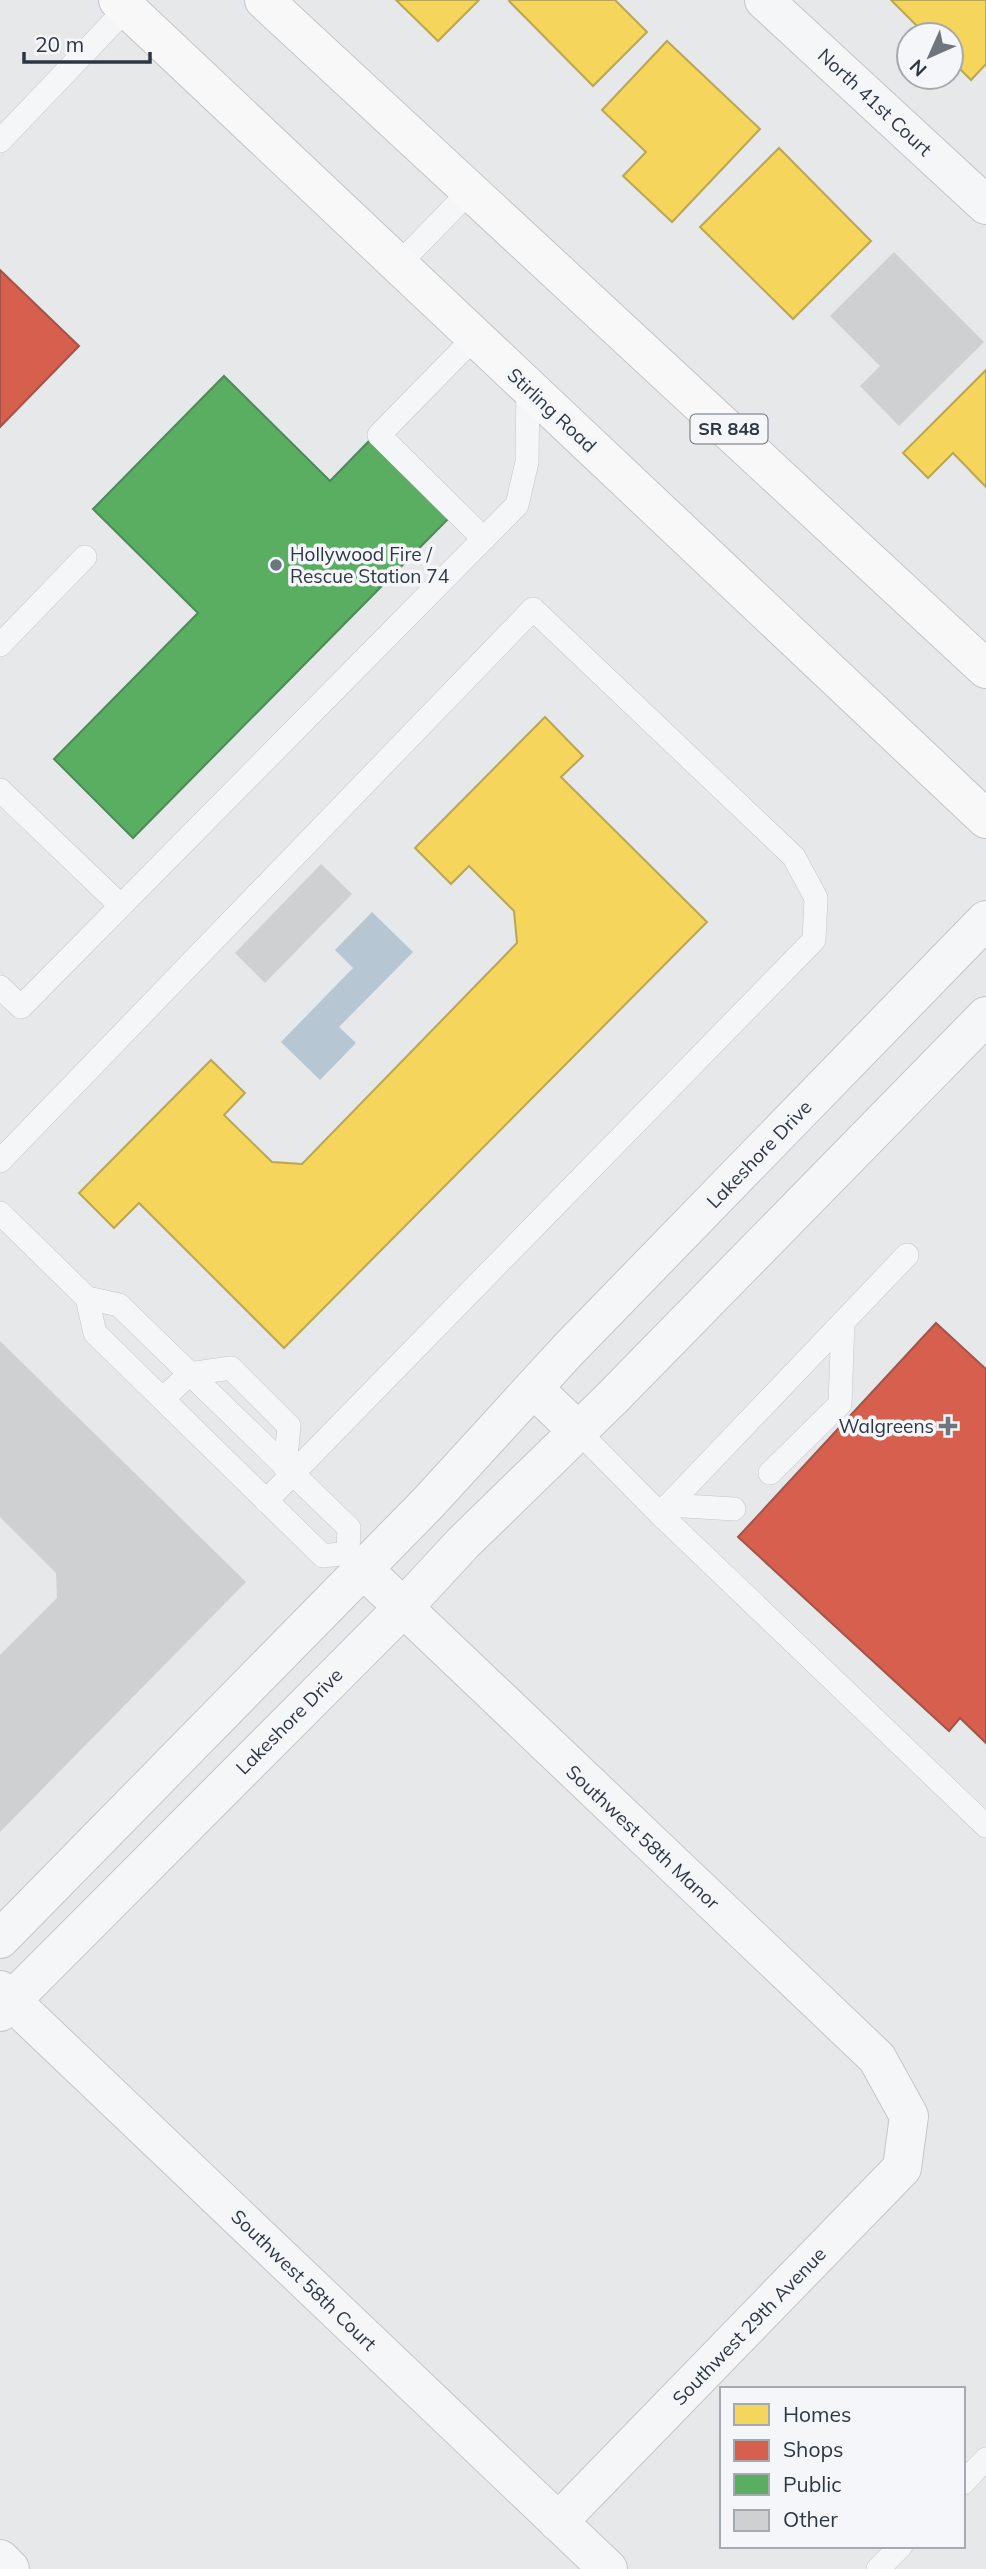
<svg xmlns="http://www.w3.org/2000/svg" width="986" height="2569" font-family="Mulish,sans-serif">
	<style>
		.water { fill: #b6c6d3 }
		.homes { fill: #f6d55c; stroke: #baa654; stroke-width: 2 }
		.shops { fill: #d6604d; stroke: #a3544a; stroke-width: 2 }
		.public { fill: #5aae61; stroke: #4c8a58; stroke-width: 2 }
		.building { fill: #ced0d2 }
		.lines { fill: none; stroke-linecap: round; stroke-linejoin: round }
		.service-casing { stroke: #c4c6c8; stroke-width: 24 }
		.minor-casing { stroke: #c4c6c8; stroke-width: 40 }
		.primary-casing { stroke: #c3c5c7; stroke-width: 40 }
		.service { stroke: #f5f6f7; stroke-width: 23 }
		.minor { stroke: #f5f6f7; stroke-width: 38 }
		.primary { stroke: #f8f8f8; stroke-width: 38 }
		.poi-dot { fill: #6e757d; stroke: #f4f6f9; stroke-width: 2.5 }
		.labels { text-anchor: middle; stroke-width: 7; stroke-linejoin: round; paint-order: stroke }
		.shield { fill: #f4f6f9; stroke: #69707a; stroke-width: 2 }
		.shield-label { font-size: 18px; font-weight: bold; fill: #2d3743 }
		.street-label { font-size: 19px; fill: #2d3743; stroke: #f4f6f9 }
		.poi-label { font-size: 19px; fill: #2d3743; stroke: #f4f6f9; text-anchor: start }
	</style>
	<rect width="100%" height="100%" fill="#e6e8ea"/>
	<path class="water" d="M372 912 413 952 339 1027 356 1043 320 1080 281 1042 353 968 335 950Z"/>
	<path class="homes" d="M396 0H479L438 41Z
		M510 0H615L647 32 593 86 509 1Z
		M891 0H986V64L971 80 951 60V35H926Z
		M667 41 760 129 672 222 623 176 646 152 602 110Z
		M779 148 871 241 793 319 700 227Z
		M986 370V487L953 453 928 478 903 453Z
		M545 717 583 756 561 777 707 922 284 1348 139 1203 114 1228 79 1193 211 1060 245 1093 224 1115 272 1162 302 1164 517 943 514 911 469 866 451 884 415 848Z"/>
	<path class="shops" d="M0 270 79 346 0 427Z
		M936 1323 986 1369V1743L960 1718 949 1731 738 1537Z"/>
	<path class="public" d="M224 376 330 481 369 441 449 518 133 838 54 759 198 613 93 509Z"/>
	<path class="building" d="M894 252 984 342 899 426 860 386 880 366 830 316Z
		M321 864 352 894 265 983 235 953Z
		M0 1341 246 1582 0 1832V1655L57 1598 56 1573 0 1517Z"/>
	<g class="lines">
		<defs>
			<path id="service" d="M0 141 127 8
				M398 265 471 190
				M475 337 379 435 484 539
				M0 645 85 557
				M0 790 121 906
				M0 987 21 1007 517 505 527 462 528 387
				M0 1161 533 609 794 857 816 898 814 940 266 1501
				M0 1213 87 1298 95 1333 323 1556 348 1553
				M87 1298 119 1305 349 1528 348 1553 357 1563
				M163 1399 189 1374 231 1368 289 1426 285 1468
				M578 1431 660 1514 986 1826
				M770 1473 840 1404 843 1322
				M668 1505 734 1509
				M660 1514 907 1255
				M963 2483 986 2459
				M878 2569 901 2546"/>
			<path id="minor" d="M764 0 986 205
				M533 1388 578 1431
				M363 1569 877 2058 909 2116 902 2168 558 2522
				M0 1939 428 1503 567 1351 986 920
				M0 1990 608 2569
				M0 2012 402 1609 463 1543 612 1398 986 1016
				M0 2559 10 2569"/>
			<path id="primary" d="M118 0 986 819
				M264 0 986 669"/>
		</defs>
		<use href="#service" class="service-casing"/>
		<use href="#minor" class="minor-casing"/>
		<use href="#primary" class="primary-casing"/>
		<use href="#service" class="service"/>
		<use href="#minor" class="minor"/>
		<use href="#primary" class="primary"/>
	</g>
	<g class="poi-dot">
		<circle cx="276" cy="565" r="7"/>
		<path d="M944.5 1415.5h7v7h7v7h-7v7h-7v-7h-7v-7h7z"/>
	</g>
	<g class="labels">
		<rect class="shield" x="690.5" y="414.5" width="77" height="29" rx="5"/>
		<g class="shield-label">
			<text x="729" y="435">SR 848</text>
		</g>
		<g class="street-label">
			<text transform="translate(875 102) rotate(43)" y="7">North 41st Court</text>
			<text transform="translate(552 410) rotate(43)" y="7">Stirling Road</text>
			<text transform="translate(759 1154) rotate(-46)" y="7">Lakeshore Drive</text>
			<text transform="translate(289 1721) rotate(-45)" y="7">Lakeshore Drive</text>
			<text transform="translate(643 1837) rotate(43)" y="7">Southwest 58th Manor</text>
			<text transform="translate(304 2280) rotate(44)" y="7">Southwest 58th Court</text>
			<text transform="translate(749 2326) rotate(-46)" y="7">Southwest 29th Avenue</text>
		</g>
		<g class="poi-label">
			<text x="290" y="561">Hollywood Fire /<tspan x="290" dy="22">Rescue Station 74</tspan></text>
			<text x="934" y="1433" text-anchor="end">Walgreens</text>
		</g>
	</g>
	<rect x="720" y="2387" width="245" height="161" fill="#f4f6f9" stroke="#a4aab0" stroke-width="2"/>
	<rect x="734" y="2404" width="35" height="21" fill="#f6d55c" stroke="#a4aab0" stroke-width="2"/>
	<text x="783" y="2422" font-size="21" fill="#2d3743">Homes</text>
	<rect x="734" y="2440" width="35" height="21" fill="#d6604d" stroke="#a4aab0" stroke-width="2"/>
	<text x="783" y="2457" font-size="21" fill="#2d3743">Shops</text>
	<rect x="734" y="2474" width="35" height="21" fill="#5aae61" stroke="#a4aab0" stroke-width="2"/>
	<text x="783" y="2492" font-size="21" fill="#2d3743">Public</text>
	<rect x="734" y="2510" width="35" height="21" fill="#ced0d2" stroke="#a4aab0" stroke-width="2"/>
	<text x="783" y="2527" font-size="21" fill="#2d3743">Other</text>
	<g transform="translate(930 56) rotate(225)"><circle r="33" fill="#f4f6f9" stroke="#a4aab0" stroke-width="2"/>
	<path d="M0-5L12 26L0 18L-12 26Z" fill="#6e757d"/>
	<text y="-10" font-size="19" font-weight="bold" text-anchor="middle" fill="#2d3743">N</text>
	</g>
	<path d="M24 52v10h126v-10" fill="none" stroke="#2d3743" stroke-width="3.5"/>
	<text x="35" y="52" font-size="21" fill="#2d3743" stroke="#f4f6f9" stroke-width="5" paint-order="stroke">20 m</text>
</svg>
